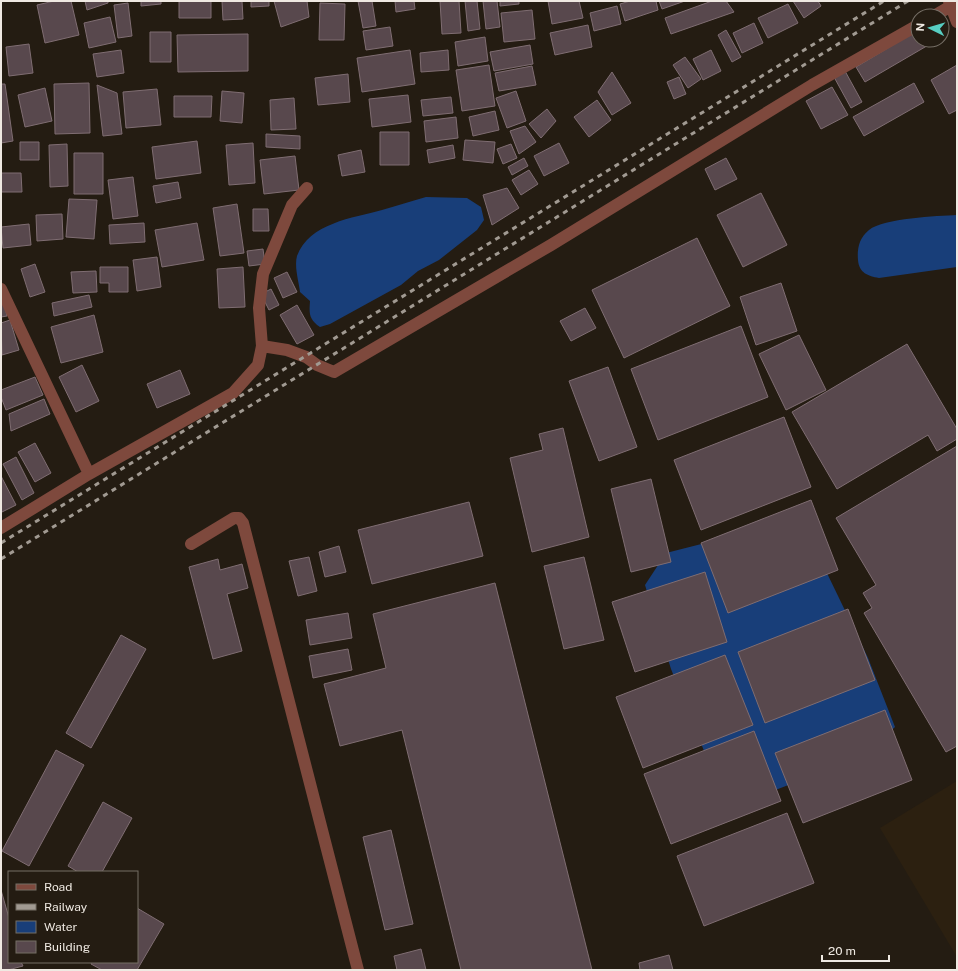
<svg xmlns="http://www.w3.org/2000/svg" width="958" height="971" font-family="'Public Sans',sans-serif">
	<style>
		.built { fill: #2c2010 }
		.water { fill: #183e79 }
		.building { fill: #58484d; stroke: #7f6d72 }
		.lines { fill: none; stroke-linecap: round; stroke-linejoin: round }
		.minor { stroke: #7e493d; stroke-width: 12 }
		.rail { stroke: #a19a92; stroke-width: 3; stroke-dasharray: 5 5; stroke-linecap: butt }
	</style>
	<rect width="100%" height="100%" fill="#241c12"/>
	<path class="built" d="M957 781V957L880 828Z"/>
	<path class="water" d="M426 197 467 198 481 207 484 220 477 230 439 260 418 271 401 285 330 324 320 327C309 319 309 314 310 301L300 292C299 282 294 267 297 256 309 223 353 218 382 210 397 206 411 201 426 197Z
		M957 215V267L879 278C868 276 859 273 858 260 857 249 859 238 869 230 884 218 937 216 957 215Z
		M810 538 868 658 895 727 865 755 773 791 717 783 671 669 645 585 666 553 721 539Z"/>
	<path class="building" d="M54 1H71L79 35 45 43 37 5Z
		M85 1H108V3L87 10Z
		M141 1H161V4L141 6Z
		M179 1H211V18H179Z
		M222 1H242L243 19 223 20Z
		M251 1H269V6L251 7Z
		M274 1H307L309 17 281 27Z
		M358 1H372L376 26 363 28Z
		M395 1H414L415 9 396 12Z
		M440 1H459L461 33 442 34Z
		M465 1H477L480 29 468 31Z
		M483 1H497L500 27 486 29Z
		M500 1H519V4L500 6Z
		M548 1H579L583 18 552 24Z
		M630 1H656L658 10 625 21 620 4Z
		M659 1H685L662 9Z
		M712 1H726L734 12 671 34 665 18Z
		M793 1H818L821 6 804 18Z
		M128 3 132 36 118 38 114 5Z
		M320 3 345 4 344 40H319Z
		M788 4 798 23 768 38 758 18Z
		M617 6 621 24 594 31 590 13Z
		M532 10 535 39 504 42 501 13Z
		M110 17 116 42 89 48 84 23Z
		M754 23 763 43 742 53 733 33Z
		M942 23 948 33 942 37Z
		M588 25 592 47 555 55 550 33Z
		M390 27 393 46 366 50 363 31Z
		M726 30 741 57 732 62 718 35Z
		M918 30V40H937L865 82 856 67Z
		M150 32H171V62H150Z
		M248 34V71L178 72 177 35Z
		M485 37 488 61 458 66 455 42Z
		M29 44 33 73 9 76 6 47Z
		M530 45 533 64 494 71 490 52Z
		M121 50 124 73 97 77 93 54Z
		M410 50 415 84 362 92 357 58Z
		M448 50 449 70 421 72 420 53Z
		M711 50 721 71 703 80 693 59Z
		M685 57 701 79 688 88 673 65Z
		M489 65 495 106 462 111 456 70Z
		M957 65V110L949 114 931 80Z
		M532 66 536 85 499 91 495 73Z
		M845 71 862 102 851 108 834 77Z
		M612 72 631 103 612 115 598 92Z
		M348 74 350 102 318 105 315 78Z
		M679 77 686 94 674 99 667 82Z
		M89 83 90 133 55 134 54 84Z
		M914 83 924 102 864 136 853 117Z
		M1 84H5L13 141 1 143Z
		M97 85 117 93 122 134 103 136Z
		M832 87 848 115 821 129 806 101Z
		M45 88 52 121 25 127 18 95Z
		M157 89 161 125 126 128 123 92Z
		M222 91 244 93 242 123 220 121Z
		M516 91 526 121 507 128 496 98Z
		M408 95 411 122 372 127 369 99Z
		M174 96H212L211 117H174Z
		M451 97 453 113 423 116 421 100Z
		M294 98 296 129 271 130 270 100Z
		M597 100 611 120 589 137 574 117Z
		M547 109 556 121 541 138 529 124Z
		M495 111 499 130 473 136 469 117Z
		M456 117 458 138 426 142 424 121Z
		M525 126 536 142 519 154 510 131Z
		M380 132H409V165H380Z
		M266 134 300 136V149L266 147Z
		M465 140 495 142 493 163 463 160Z
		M197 141 201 173 156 179 152 147Z
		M20 142H39V160H20Z
		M253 143 255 183 229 185 226 145Z
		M559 143 569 163 544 176 534 156Z
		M67 144 68 186 50 187 49 145Z
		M511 144 517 158 503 164 497 149Z
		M453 145 455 158 429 163 427 150Z
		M361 150 365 172 342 176 338 155Z
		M74 153H103V194H74Z
		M295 156 299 190 264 194 260 160Z
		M524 158 528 166 512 175 508 167Z
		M726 158 737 179 715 190 705 169Z
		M529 170 538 184 521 195 512 180Z
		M1 173H21L22 192H1Z
		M133 177 138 216 113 219 108 180Z
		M178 182 181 198 156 203 153 186Z
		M507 188 519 208 492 225 483 195Z
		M761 193 787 245 743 267 717 215Z
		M69 199 97 200 94 239 66 237Z
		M237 204 244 253 220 256 213 208Z
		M253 209H268L269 231H253Z
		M62 214 63 239 37 241 36 215Z
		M144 223 145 242 110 244 109 225Z
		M197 223 204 260 162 267 155 230Z
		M29 224 31 245 3 248 1 227Z
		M697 238 730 306 624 358 592 290Z
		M263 249 265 264 249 266 247 251Z
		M157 257 161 287 137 291 133 260Z
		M35 264 45 292 30 297 21 269Z
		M100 267H128V292H109V283H100Z
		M243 267 245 307 219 308 217 269Z
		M96 271 97 292 73 293 71 272Z
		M287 272 297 292 283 298 274 278Z
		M781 283 797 331 756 345 740 297Z
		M271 289 279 305 269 310 261 294Z
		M89 295 92 307 54 316 52 303Z
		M1 298H3L7 316 1 317Z
		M297 305 314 335 297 344 280 315Z
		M585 308 596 328 571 341 560 321Z
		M94 315 103 352 61 363 51 327Z
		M10 320 19 350 2 355 1 323Z
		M741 326 768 397 658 440 631 369Z
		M799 335 826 390 786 410 759 354Z
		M907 344 957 429V439L937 451 928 435 837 489 792 412Z
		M82 365 99 401 76 412 59 377Z
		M608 367 637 447 599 461 569 381Z
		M180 370 190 394 157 408 147 384Z
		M35 377 43 395 6 410 1 397V390Z
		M44 399 50 414 11 431 9 414Z
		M784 417 811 487 701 530 674 460Z
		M563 428 589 537 532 552 510 458 543 450 539 434Z
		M35 443 51 473 35 482 18 452Z
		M957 446V746L946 752 864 613 872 608 863 593 876 585 836 518Z
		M16 457 34 493 22 500 3 464Z
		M1 476 16 505 2 512 1 510Z
		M651 479 671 562 631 572 611 489Z
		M811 500 838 570 728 613 701 543Z
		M469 502 483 556 372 584 358 530Z
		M339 546 346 572 325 577 319 552Z
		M309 557 317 591 298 596 289 561Z
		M584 557 604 640 564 649 544 566Z
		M218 559 220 570 242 564 248 588 227 594 242 651 213 659 189 567Z
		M705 572 727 642 635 672 612 602Z
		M495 583 592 970H461L402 730 340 746 324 684 386 668 373 614Z
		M848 609 875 680 765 723 738 652Z
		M348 613 352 638 310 645 306 620Z
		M121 635 146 649 91 748 66 733Z
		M348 649 352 670 313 678 309 656Z
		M725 655 753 725 643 768 616 697Z
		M885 710 912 780 803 823 775 753Z
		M754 731 781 801 671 844 644 774Z
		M56 750 84 765 29 866 2 851Z
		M103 802 132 818 102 872H78L68 866Z
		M787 813 814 883 704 926 677 856Z
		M391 830 413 924 385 930 363 837Z
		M1 890 9 918V962H21L23 966 8 970H1Z
		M137 908 164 924 137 970H102L91 964 92 962H137Z
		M421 949 426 970H397L394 956Z
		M669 955 673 970H640L639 963Z"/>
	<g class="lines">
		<path class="minor" d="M949 1 957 22
			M934 16 951 6
			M1 289 89 474
			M262 346 287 350 306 357 317 365 334 372 551 245 812 85 918 25
			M1 528 89 474 233 393 258 365 262 346 259 308 263 274 292 205 307 188
			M191 544 234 518H239L243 523 358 970"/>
		<path class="rail" d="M1 543 884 1
			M1 559 908 1"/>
	</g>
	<rect width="958" height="971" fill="none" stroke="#efe9e2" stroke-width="4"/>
	<rect x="8" y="871" width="130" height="92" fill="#241c12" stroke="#756e65"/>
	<rect x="16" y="884" width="20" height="6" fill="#7e493d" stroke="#756e65"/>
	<text x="44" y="891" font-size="12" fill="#efe9e2">Road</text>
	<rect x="16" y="904" width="20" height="6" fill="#a19a92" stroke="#756e65"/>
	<text x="44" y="911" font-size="12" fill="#efe9e2">Railway</text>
	<rect x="16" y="921" width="20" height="12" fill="#183e79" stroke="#756e65"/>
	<text x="44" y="931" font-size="12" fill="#efe9e2">Water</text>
	<rect x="16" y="941" width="20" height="12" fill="#58484d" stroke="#756e65"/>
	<text x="44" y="951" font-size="12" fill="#efe9e2">Building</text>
	<g transform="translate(930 28) rotate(275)"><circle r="19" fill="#241c12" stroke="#756e65"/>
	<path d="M0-3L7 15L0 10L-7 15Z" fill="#57cec2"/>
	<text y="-6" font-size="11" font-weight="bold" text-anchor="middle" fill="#efe9e2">N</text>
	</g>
	<path d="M822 955v6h67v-6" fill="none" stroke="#efe9e2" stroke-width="2"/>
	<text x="828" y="955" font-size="12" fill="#efe9e2" stroke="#241c12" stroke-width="3" paint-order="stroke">20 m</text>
</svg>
